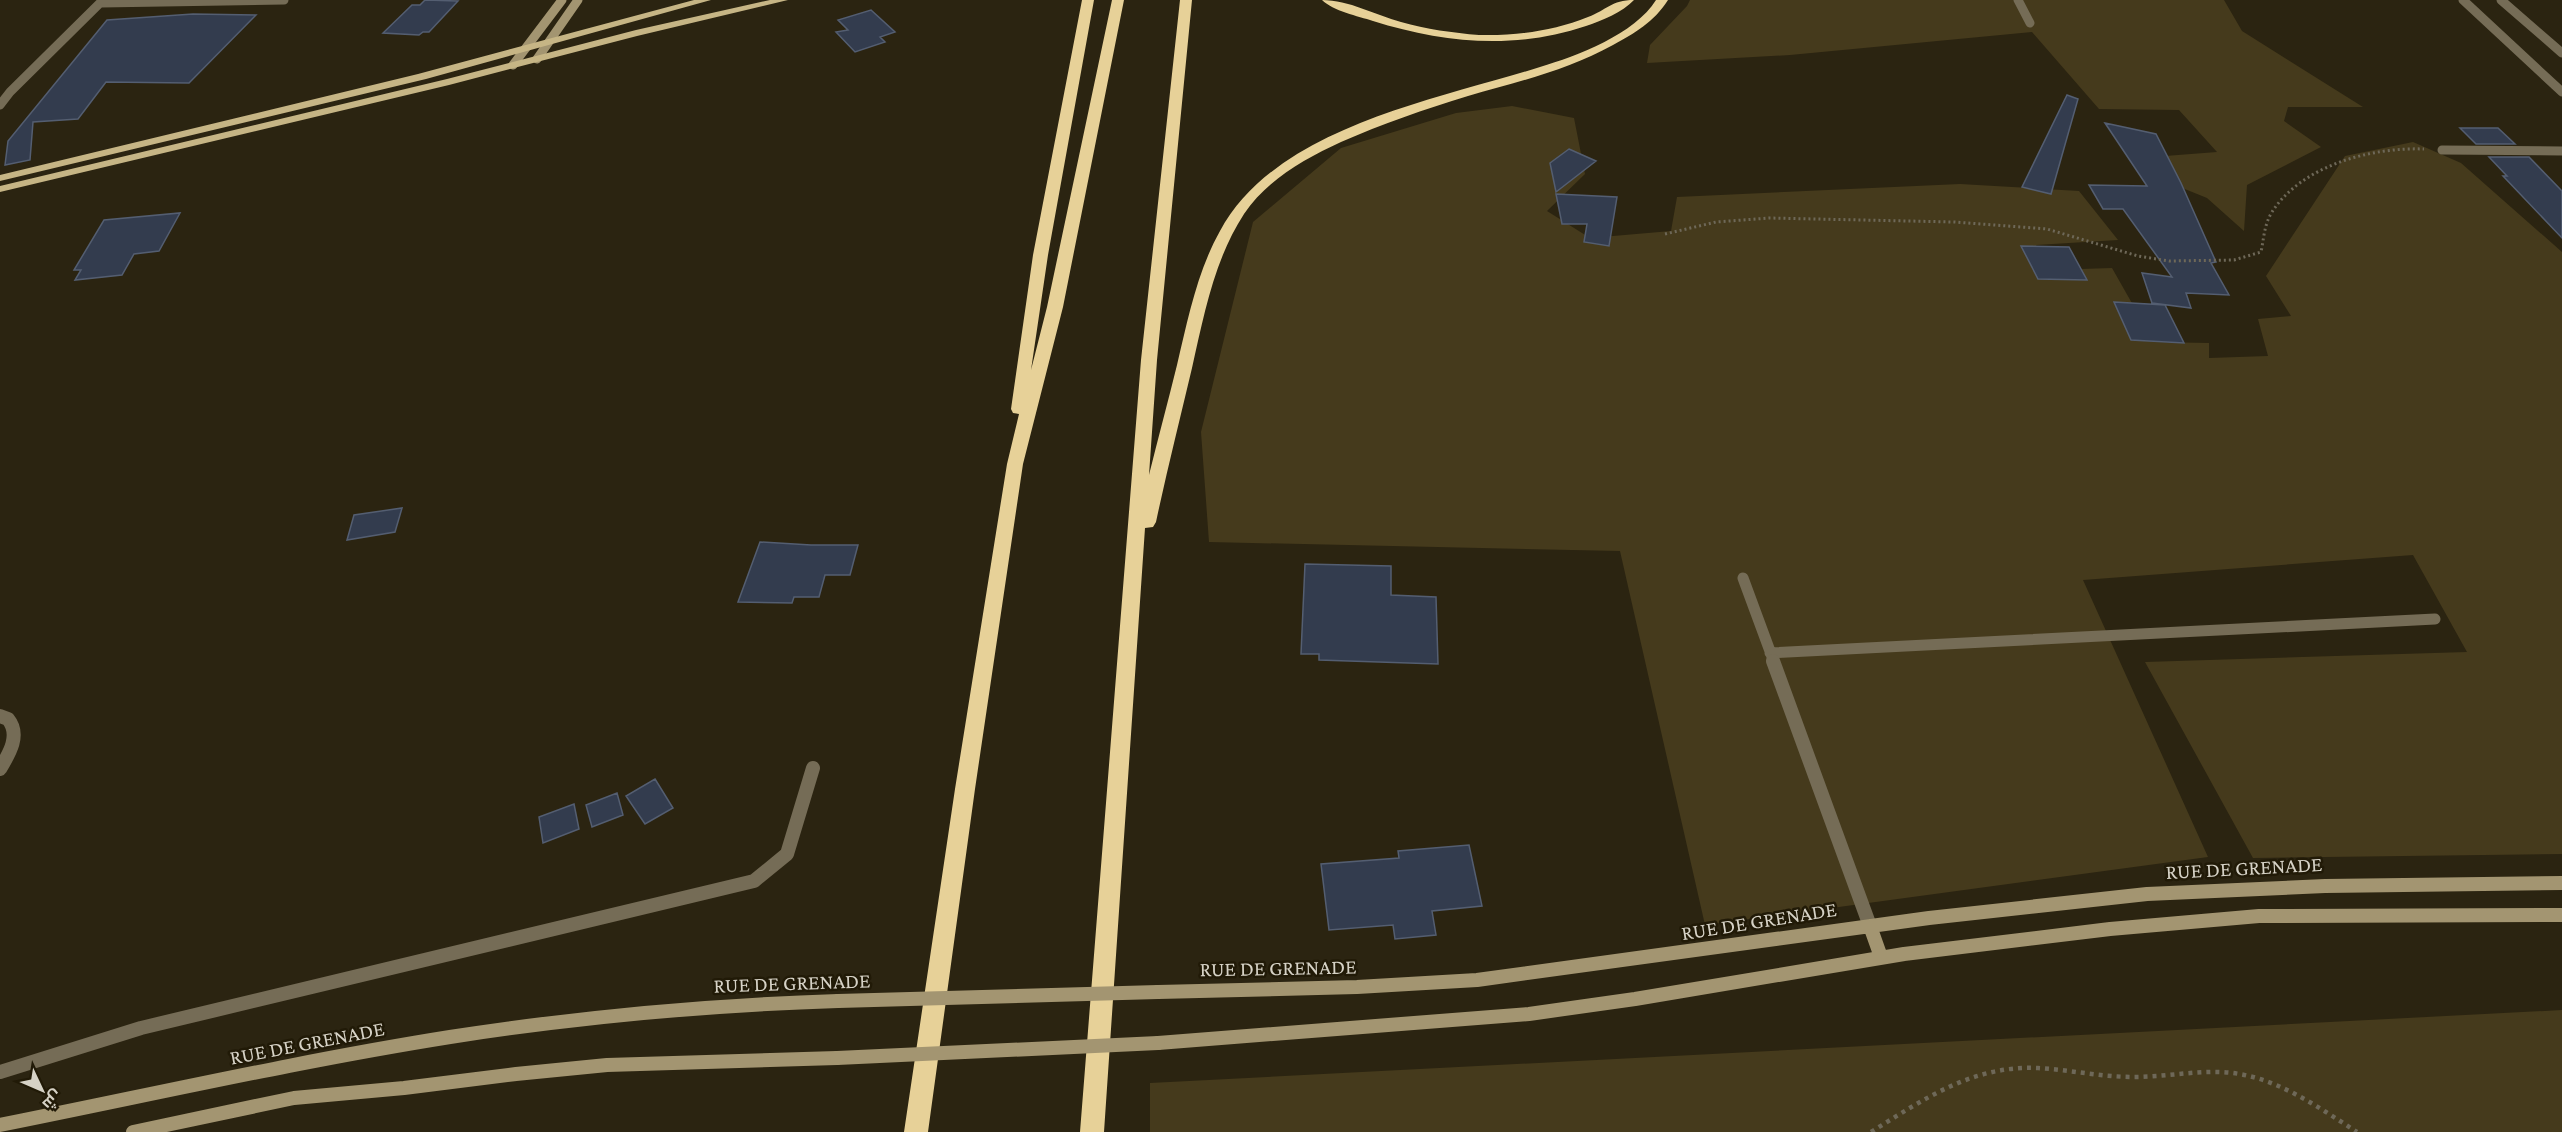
<svg xmlns="http://www.w3.org/2000/svg" width="2562" height="1132" font-family="'Crimson Pro',Cairo,serif">
	<style>
		.green { fill: #453a1c }
		.building { fill: #333c4e; stroke: #545e71; stroke-width: 1.5 }
		.lines { fill: none; stroke-linecap: round; stroke-linejoin: round }
		.path-far1 { stroke: #6e6858; stroke-width: 3; stroke-dasharray: 2 3; stroke-linecap: butt }
		.path { stroke: #6e6858; stroke-width: 4.5; stroke-dasharray: 4 5; stroke-linecap: butt }
		.lane { stroke: #756c56; stroke-width: 14 }
		.street-far2 { stroke: #756c56; stroke-width: 9 }
		.street-far1 { stroke: #756c56; stroke-width: 11 }
		.street { stroke: #756c56; stroke-width: 14 }
		.secondary-far1 { stroke: #a39571; stroke-width: 9 }
		.secondary { stroke: #a39571; stroke-width: 14 }
		.primary { fill: #c6b585; fill-rule: evenodd }
		.highway { fill: #e7d198; fill-rule: evenodd }
		.secondary-bridge { stroke: #a39571; stroke-width: 14 }
		.labels { text-anchor: middle; stroke-width: 5; stroke-linejoin: round; paint-order: stroke }
		.near-street-label { font-size: 21px; fill: #d6d2c6; stroke: #211a07 }
	</style>
	<rect width="100%" height="100%" fill="#2b2411"/>
	<path class="green" d="M1690 0H2224L2242 31 2363 107H2288L2284 121 2321 147 2247 185 2244 231 2207 198 2160 179 2152 157 2217 152 2179 110 2099 109 2032 32 1790 55 1647 63 1650 45 1687 6Z
		M1512 106 1574 118 1585 174 1547 211 1590 238 1671 231 1677 197 1960 184 2079 191 2118 240 2036 245 2050 270 2112 268 2154 342 2209 343V358L2268 356 2258 319 2291 316 2266 276 2345 156 2413 142 2461 163 2562 252V854L2253 858 2145 662 2467 652 2413 555 2083 580 2208 857 1705 925 1620 551 1209 542 1201 432 1253 222 1341 148 1456 113Z
		M2562 1010V1132H1150V1083Z"/>
	<path class="building" d="M425 0 458 1 429 32H423L419 35 383 33 412 5H420Z
		M871 10 895 32 880 37 885 42 855 52 836 32 848 30 838 20Z
		M193 14 256 15 189 83 106 82 78 119 33 122 30 160 5 165 8 141 107 20Z
		M2067 95 2078 99 2051 194 2022 187Z
		M2105 123 2156 134 2181 183 2216 262 2211 263 2229 295 2186 293 2191 308 2152 303 2142 273 2172 277 2123 209H2103L2089 185 2147 186Z
		M2460 128H2498L2515 144H2476Z
		M1569 149 1596 161 1556 192 1550 163Z
		M2489 157H2529L2562 191V238L2503 176H2507Z
		M1556 194 1617 197 1609 246 1584 242 1587 224H1562Z
		M180 213 159 251 134 254 122 275 75 280 81 270H74L104 220Z
		M2021 246 2069 247 2087 280 2038 279Z
		M2114 302 2165 305 2184 343 2131 340Z
		M402 508 395 532 347 540 354 515Z
		M760 542 811 545H858L850 575H825L819 597H794L792 603 738 602Z
		M1305 564 1391 566V595L1436 597 1438 664 1319 660V654H1301Z
		M655 779 673 808 645 824 626 796Z
		M617 793 623 815 592 827 586 805Z
		M574 804 579 829 543 843 539 817Z
		M1469 845 1482 906 1432 911 1436 935 1395 939 1393 925 1329 930 1321 864 1399 858 1398 851Z"/>
	<g class="lines">
		<path class="path-far1" d="M1665 234 1716 222 1769 218 1954 222 2047 229 2138 256 2169 261 2234 260 2261 252C2264 238 2264 225 2272 212 2302 165 2372 147 2424 149"/>
		<path class="path" d="M1871 1132C1924 1099 1973 1065 2038 1068 2070 1070 2102 1077 2134 1077 2163 1077 2192 1071 2221 1072 2272 1074 2315 1105 2357 1132"/>
		<path class="lane" d="M0 1072 141 1028 754 881 787 854 813 768"/>
		<path class="street-far2" d="M2018 0 2030 23
			M2463 0 2562 92
			M2501 0 2562 53
			M101 3 284 0
			M0 105 10 92 103 0
			M2442 150 2562 151"/>
		<path class="street-far1" d="M1743 578 1774 662
			M1770 653 2435 619"/>
		<path class="street" d="M1773 661 1870 926
			M0 716 8 719C21 735 9 754 0 769"/>
		<path class="secondary-far1" d="M537 59 578 0
			M513 65 562 0"/>
		<path class="secondary" d="M1870 926 1881 957
			M1158 992 1357 987 1477 980 1929 918 2147 894 2325 886 2562 883
			M1158 1043 1529 1014 1635 999 1904 954 2110 929 2259 916 2562 915
			M0 1125C150 1095 299 1061 450 1037 579 1017 708 1005 838 1001
			M133 1132 294 1098 404 1088 516 1074 607 1065 837 1058"/>
		<path class="primary" d="M694 0H711L426 79 0 181V175L418 74Z
			M770 0H788L637 36 449 85 0 192V186L447 79 636 30Z"/>
		<path class="highway" d="M1082 0H1094L1048 255 1031 370 1047 307 1112 0H1124L1063 307 1023 464 975 789 928 1132H904L955 789 1007 464 1019 414 1013 413 1011 409 1033 255Z
			M1180 0H1192L1157 360 1149 475C1158 438 1168 402 1177 365 1188 319 1197 272 1220 231 1276 127 1436 100 1540 67 1577 56 1635 34 1656 0H1668C1654 22 1635 33 1613 45 1568 70 1517 82 1468 96 1425 109 1382 124 1341 142 1304 159 1267 180 1244 214 1214 260 1204 315 1192 368 1180 419 1167 470 1156 522L1153 527 1145 528 1104 1132H1080L1141 360Z
			M1322 0C1349 0 1375 15 1401 22 1426 29 1453 33 1479 35 1516 36 1553 31 1588 17 1607 10 1611 0 1634 0 1623 12 1601 21 1586 26 1515 50 1443 43 1373 21 1358 16 1333 11 1322 0Z"/>
		<path class="secondary-bridge" d="M838 1001 1158 992
			M837 1058 1158 1043"/>
	</g>
	<g class="labels">
		<g class="near-street-label">
			<text transform="translate(2244 868) rotate(-3)" y="7">RUE DE GRENADE</text>
			<text transform="translate(1759 921) rotate(-9)" y="7">RUE DE GRENADE</text>
			<text transform="translate(1278 968) rotate(-1)" y="7">RUE DE GRENADE</text>
			<text transform="translate(792 983) rotate(-2)" y="7">RUE DE GRENADE</text>
			<text transform="translate(307 1043) rotate(-11)" y="7">RUE DE GRENADE</text>
		</g>
	</g>
	<g transform="translate(42 1090) rotate(134)" stroke="#211a07" stroke-width="4.5" paint-order="stroke">
	<path d="M0-4.5L10 22L0 15L-10 22Z" fill="#d6d2c6"/>
	<text y="-9" font-size="16" font-weight="bold" text-anchor="middle" fill="#d6d2c6">ش</text>
	</g>
</svg>
